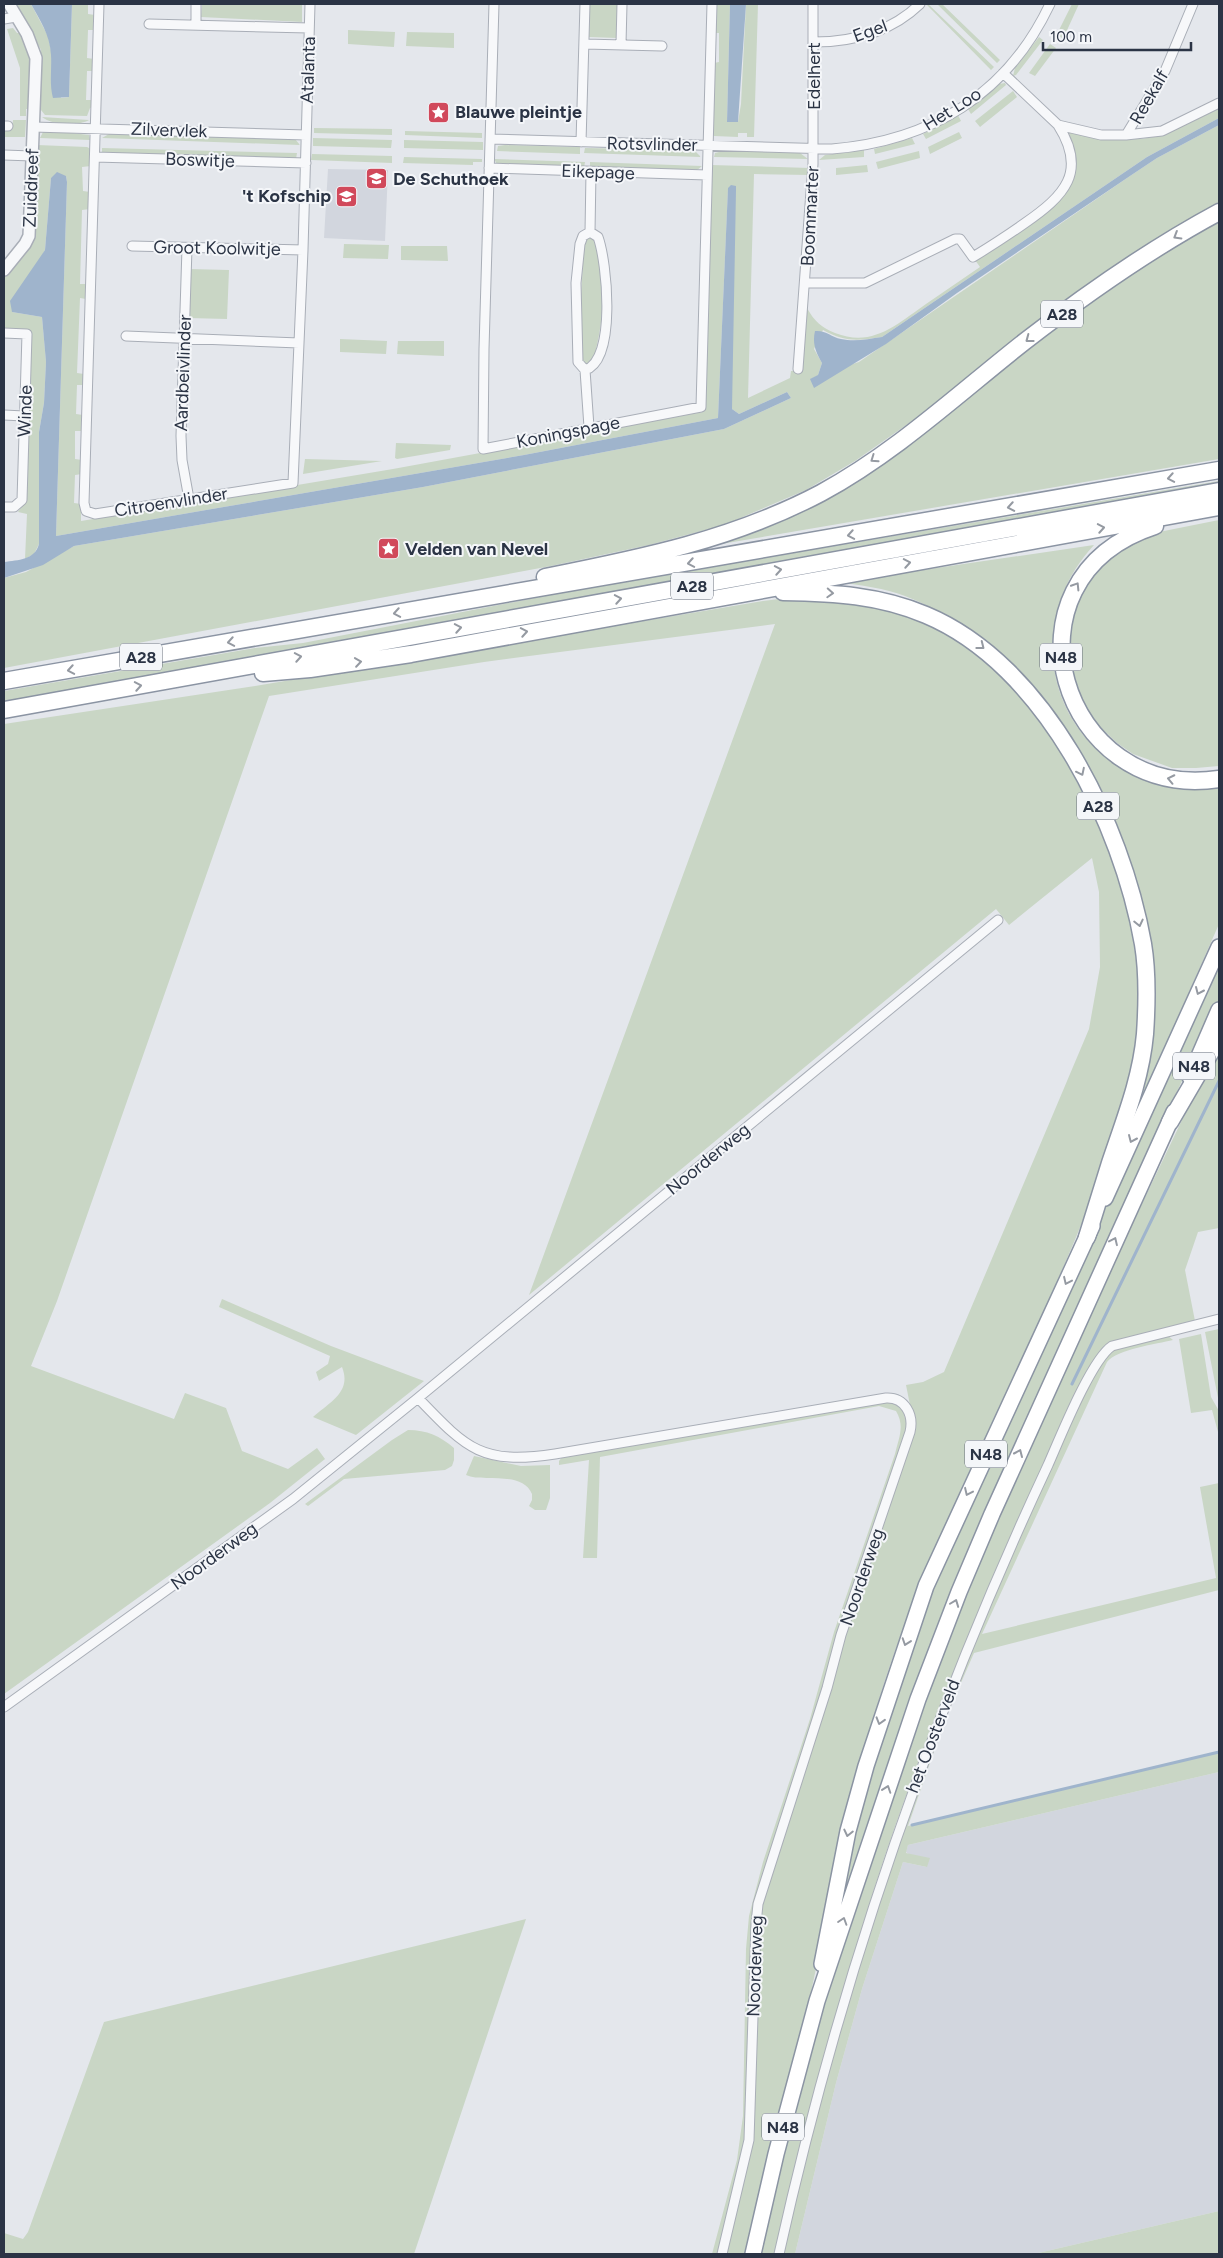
<svg xmlns="http://www.w3.org/2000/svg" width="1223" height="2258" font-family="Figtree,sans-serif">
	<style>
		.built { fill: #d2d6de }
		.green { fill: #c9d6c5 }
		.water { fill: #9fb4cc }
		.lines { fill: none; stroke-linecap: round; stroke-linejoin: round }
		.stream { stroke: #9fb4cc; stroke-width: 3 }
		.minor-casing { stroke: #a9aeb7; stroke-width: 11 }
		.tertiary-casing { stroke: #a9aeb7; stroke-width: 14 }
		.trunk-casing { stroke: #8b94a3; stroke-width: 18 }
		.motorway-casing { stroke: #8b94a3; stroke-width: 19 }
		.minor { stroke: #f7f8fa; stroke-width: 9 }
		.tertiary { stroke: #f7f8fa; stroke-width: 11 }
		.trunk { stroke: #fff; stroke-width: 15 }
		.motorway { stroke: #fff; stroke-width: 16 }
		.oneway { stroke: #959aa2 }
		.labels { text-anchor: middle; stroke-width: 4; stroke-linejoin: round; paint-order: stroke }
		.shield { fill: #f4f6f9; stroke: #676e7b; stroke-width: 1 }
		.shield-label { font-size: 16px; font-weight: bold; fill: #2b3445 }
		.street-label { font-size: 18px; fill: #2b3445; stroke: #f4f6f9 }
		.poi-label { font-size: 18px; font-weight: bold; fill: #2b3445; stroke: #f4f6f9; text-anchor: start }
	</style>
	<rect width="100%" height="100%" fill="#e4e7ec"/>
	<path class="built" d="M328 169 388 170 385 241 324 238Z
		M1219 1772V2211L1034 2254H795L836 2083 862 1989 903 1862 927 1867 906 1852 908 1845Z"/>
	<path class="green" d="M17 4H31L48 36 61 98 69 97 72 4H88V14L95 15V30H88L87 58 94 59V71H87L86 100H93V107L90 108 87 116 45 115 41 110V50Z
		M202 4H302V22L201 17Z
		M590 4H618L617 38 589 37Z
		M716 4H730L727 122H738L741 104 746 4H758L754 137H747V133H738V137L714 136 712 133 714 63 719 62V33H715Z
		M928 4 994 67 991 70 927 5Z
		M937 4H942L1000 60 997 63Z
		M1072 4H1079L1063 39 1057 34Z
		M13 28 17 33H20L30 52 29 109H26V116H20V68L7 29Z
		M348 30 395 32 394 47 348 44Z
		M407 32 454 33V48L406 46Z
		M1039 37 1043 40 1016 75 1013 76 1015 68Z
		M1050 44 1056 48 1035 76 1029 73Z
		M1005 83 1006 85 971 114 968 109 999 84Z
		M1013 91 1017 97 980 127 975 121Z
		M1219 107V118L1147 157 882 337C857 341 845 342 823 330L814 349 822 363 818 375 859 362 1130 176 1157 158 1219 125V204L1095 280 912 421 855 461 806 490 724 525 649 545 551 566 4 668V578L26 572 74 546 423 487 724 429 791 398 787 392 739 414 732 409 728 189 718 418 524 455 56 536 67 182 66 176 51 178 45 250 12 312 42 317 46 362 44 403 39 432V544L34 554 25 559 27 514 18 512 26 500 31 331 4 329V278L28 250 34 237 37 145 87 147 91 149V166L82 167 83 191 90 192V209L82 210 80 284H87L86 299 80 298 77 373 84 374V385H77L76 414 83 415V431H75V459L82 460V474L75 475 74 503 81 504V521L393 469 703 412 709 289 707 288 711 165 810 168V175L754 174 748 398 790 378 791 371H800L807 308C814 321 822 328 835 333 873 348 897 324 926 304 944 292 962 279 980 267L975 260C1000 243 1063 210 1071 183 1076 165 1072 150 1069 133L1072 132C1098 135 1126 143 1152 137 1175 131 1198 117 1219 107Z
		M958 115 961 121 926 139 923 134Z
		M42 117 89 120C79 126 51 125 42 117Z
		M13 120H26L25 137H4V130H12Z
		M314 128 392 129V135L314 133Z
		M55 131 89 135 90 140 40 138 43 132Z
		M405 131 482 133V138L405 135Z
		M959 132 962 138 930 154 928 147Z
		M109 134 295 139 300 145 102 138Z
		M313 138 392 140 391 148 313 146Z
		M912 138 915 144 875 154 874 149Z
		M404 140 483 142V150L404 148Z
		M505 145 580 147V154L497 151 498 146Z
		M102 148 297 153 296 159 102 154Z
		M585 148 694 150 701 157 584 153Z
		M864 150V157L819 160 825 155Z
		M723 151 800 153 808 159 714 157 715 153Z
		M919 151 920 158 878 169 876 162Z
		M312 154 392 156V163L311 160Z
		M404 157 482 159V162H473V165L403 163Z
		M494 159 585 162 584 168 498 166Z
		M590 162 702 166 696 171 590 167Z
		M867 165 868 172 836 175V168Z
		M1219 218V459L680 551 821 497 1091 297Z
		M588 238 595 240C606 284 605 317 593 361L591 364H583L579 332 584 244Z
		M344 244 389 245 388 259 343 258Z
		M401 246H447L448 261 401 260Z
		M189 269 229 270 227 319 188 318Z
		M340 339 387 341 386 354 340 352Z
		M398 341H444V356L397 354Z
		M396 443 451 445 450 450 397 459 395 458Z
		M305 459 382 461 303 474Z
		M1219 481V483L1112 504 4 704V691L255 648 303 643 597 586Z
		M1219 520V766L1196 768H1172L1133 754 1117 743 1098 725 1083 705 1074 681 1068 627 1083 582 1129 538Z
		M1094 545C1026 618 1043 733 1136 775 1162 786 1192 782 1219 782V924L1147 1088 1130 1134 1153 1001 1092 777C1047 690 997 633 905 596 884 588 862 586 841 582Z
		M819 594C886 606 948 623 999 670 1027 696 1047 730 1066 762 1114 845 1147 945 1138 1042 1132 1098 1109 1153 1089 1205 1030 1355 951 1496 896 1648 856 1760 835 1881 810 1997 792 2083 767 2169 746 2254H725L749 2150 760 1909 844 1636 914 1425 906 1385 923 1382 944 1372 1089 1029 1100 967 1099 892 1092 858 1009 925 996 909 529 1295 775 624 484 662 269 696 57 1301 31 1366 174 1419 185 1393 226 1408 242 1451 288 1469 317 1448 325 1459 270 1503 4 1694V724L255 686 763 601Z
		M1219 954V1000L1066 1334 838 1927 849 1841 929 1593Z
		M1219 1049V1228L1198 1232 1185 1270 1195 1321 1113 1343 1098 1355C1031 1501 961 1645 906 1796 851 1945 816 2101 776 2254H758L808 2058 879 1819 990 1529 1140 1208 1192 1099Z
		M222 1299 331 1346 424 1381 356 1435 313 1417C330 1402 352 1392 342 1367L319 1381 316 1372 328 1364 330 1356 219 1307Z
		M1219 1329V1403L1205 1332Z
		M1201 1334 1211 1397 1219 1411 1218 1432 1212 1410 1191 1413 1179 1339Z
		M1167 1335 1173 1340C1157 1344 1117 1349 1107 1362L982 1634 1216 1578 1200 1487 1219 1483V1590L974 1653 946 1717 908 1826 1219 1752V1772L908 1845 906 1853 930 1858 927 1867 903 1862 862 1989 836 2083 795 2254H782L831 2055 898 1836 968 1652 1079 1404 1102 1359 1111 1350Z
		M890 1402 902 1408 908 1428 756 1903 747 2131 720 2254H712L737 2160 743 2116 746 1949 749 1916 763 1862 810 1719 834 1632 895 1454C899 1437 905 1426 896 1411L879 1406 600 1457 597 1558H583L589 1460 559 1465V1461L562 1457Z
		M408 1430C427 1430 440 1436 454 1448V1460L452 1466 445 1470 344 1479 308 1506 305 1504 392 1440Z
		M474 1456 521 1466 550 1465V1498L546 1510H535L529 1506 532 1500V1494C522 1470 484 1483 466 1475Z
		M526 1919 414 2254H4V2233L23 2239 28 2232 104 2022Z
		M1219 2211V2254H1034Z"/>
	<path class="water" d="M31 4H72L69 97 53 98C49 83 52 69 51 55 50 35 40 20 31 4Z
		M730 4H746L738 122H727Z
		M1219 118V125L1157 158 1130 176 957 293 886 344 814 388 810 379 818 375 822 363C816 352 812 344 815 331 826 330 831 337 841 339 855 342 868 339 882 337L1147 157Z
		M57 172 66 176 67 182 56 536 524 455 718 418 728 188 731 185 736 186V190L732 409 739 414 787 392 791 398 724 429 423 487 74 546 43 565 4 578V562C18 560 35 560 39 544V432L44 403 46 362 42 317 12 312 10 301 45 250 51 178Z"/>
	<g class="lines">
		<path class="stream" d="M1072 1384 1219 1081
			M912 1825 1219 1752"/>
		<defs>
			<path id="minor" d="M99 4 84 503 86 511 95 514 293 483 303 250 310 4
				M494 4 484 349 483 449 701 407 712 4
				M4 19 16 17
				M149 24 309 28
				M196 24V4
				M814 42C853 42 891 32 920 4
				M585 44 662 46
				M621 44 622 4
				M1003 73 1058 125 1101 135H1126L1162 131 1219 103
				M4 126H8
				M33 127 306 135
				M1126 135 1165 71 1193 4
				M490 139 832 149C930 141 1007 95 1050 4
				M581 142 585 4
				M4 155 32 156
				M95 157 306 163
				M489 168 707 175
				M132 246 303 250
				M187 248 181 436 182 460 189 499
				M806 283H865L955 239H960L973 257C991 246 1008 235 1025 223 1064 196 1088 172 1058 125
				M4 333 27 334 22 500 14 507H4
				M126 336 299 343
				M798 369 813 164V4
				M585 370C617 360 607 262 598 237L590 232
				M4 415 24 416
				M589 427 585 370 578 362 576 283 580 244 583 236 590 232 591 172
				M418 1398 998 920
				M4 1707 293 1499 418 1398C467 1449 481 1465 555 1454L886 1398C905 1397 914 1415 910 1432L841 1635 827 1688 758 1904 756 1924 749 2140 722 2254
				M779 2254C840 1979 929 1720 1048 1465 1060 1438 1091 1360 1112 1346L1219 1319"/>
			<path id="tertiary" d="M4 270 25 244 29 236 36 58 27 34 9 4"/>
			<path id="trunk" d="M1190 1077 1219 1010
				M1105 1198 1219 947
				M822 1964 848 1831 866 1766 926 1586 1092 1226
				M753 2254 776 2154 817 2001 918 1699 959 1592 992 1514 1174 1112"/>
			<path id="motorway" d="M1155 526C992 579 1061 803 1219 779
				M545 577C641 558 734 539 821 493 895 453 958 394 1024 342 1086 294 1150 249 1219 212
				M783 592C834 593 879 595 926 615 1045 665 1122 824 1143 944 1148 974 1147 1005 1145 1034 1141 1079 1124 1121 1110 1163 1102 1188 1095 1212 1087 1237
				M263 673 310 669 411 654 1219 507
				M4 681 1219 470
				M4 710 1219 491
				M1170 1122 1219 1038"/>
		</defs>
		<use href="#minor" class="minor-casing"/>
		<use href="#tertiary" class="tertiary-casing"/>
		<use href="#trunk" class="trunk-casing"/>
		<use href="#motorway" class="motorway-casing"/>
		<use href="#minor" class="minor"/>
		<use href="#tertiary" class="tertiary"/>
		<use href="#trunk" class="trunk"/>
		<use href="#motorway" class="motorway"/>
	</g>
	<defs><path id="oneway-chevron" d="M-2-3.5L2.5 0L-2 3.5" fill="none" stroke-width="1.6" stroke-linecap="round" stroke-linejoin="round" transform="scale(1.25)"/></defs>
	<g class="oneway">
		<use href="#oneway-chevron" transform="translate(1177 236) rotate(149)"/>
		<use href="#oneway-chevron" transform="translate(1029 339) rotate(143)"/>
		<use href="#oneway-chevron" transform="translate(874 459) rotate(145)"/>
		<use href="#oneway-chevron" transform="translate(1171 478) rotate(170)"/>
		<use href="#oneway-chevron" transform="translate(1011 507) rotate(170)"/>
		<use href="#oneway-chevron" transform="translate(1101 528) rotate(-10)"/>
		<use href="#oneway-chevron" transform="translate(851 535) rotate(170)"/>
		<use href="#oneway-chevron" transform="translate(691 563) rotate(170)"/>
		<use href="#oneway-chevron" transform="translate(907 563) rotate(-10)"/>
		<use href="#oneway-chevron" transform="translate(778 570) rotate(-10)"/>
		<use href="#oneway-chevron" transform="translate(1076 586) rotate(-58)"/>
		<use href="#oneway-chevron" transform="translate(830 593) rotate(3)"/>
		<use href="#oneway-chevron" transform="translate(618 599) rotate(-10)"/>
		<use href="#oneway-chevron" transform="translate(397 613) rotate(170)"/>
		<use href="#oneway-chevron" transform="translate(458 628) rotate(-10)"/>
		<use href="#oneway-chevron" transform="translate(524 632) rotate(-10)"/>
		<use href="#oneway-chevron" transform="translate(231 642) rotate(170)"/>
		<use href="#oneway-chevron" transform="translate(981 646) rotate(38)"/>
		<use href="#oneway-chevron" transform="translate(298 657) rotate(-10)"/>
		<use href="#oneway-chevron" transform="translate(358 662) rotate(-8)"/>
		<use href="#oneway-chevron" transform="translate(71 670) rotate(170)"/>
		<use href="#oneway-chevron" transform="translate(138 686) rotate(-10)"/>
		<use href="#oneway-chevron" transform="translate(1081 772) rotate(64)"/>
		<use href="#oneway-chevron" transform="translate(1171 779) rotate(-168)"/>
		<use href="#oneway-chevron" transform="translate(1139 923) rotate(77)"/>
		<use href="#oneway-chevron" transform="translate(1199 991) rotate(114)"/>
		<use href="#oneway-chevron" transform="translate(1132 1139) rotate(114)"/>
		<use href="#oneway-chevron" transform="translate(1114 1241) rotate(-65)"/>
		<use href="#oneway-chevron" transform="translate(1067 1281) rotate(115)"/>
		<use href="#oneway-chevron" transform="translate(1019 1453) rotate(-66)"/>
		<use href="#oneway-chevron" transform="translate(968 1492) rotate(115)"/>
		<use href="#oneway-chevron" transform="translate(955 1603) rotate(-69)"/>
		<use href="#oneway-chevron" transform="translate(906 1642) rotate(109)"/>
		<use href="#oneway-chevron" transform="translate(880 1721) rotate(107)"/>
		<use href="#oneway-chevron" transform="translate(887 1789) rotate(-71)"/>
		<use href="#oneway-chevron" transform="translate(848 1833) rotate(103)"/>
		<use href="#oneway-chevron" transform="translate(843 1921) rotate(-72)"/>
	</g>
	<defs>
		<symbol id="sight-square" viewBox="-11 -11 22 22"><rect x="-9" y="-9" width="18" height="18" rx="4" fill="#d1495b" stroke="#f4f6f9"/><path d="M0-6L1.8-2.2L6-1.7L2.9 1.2L3.7 5.4L0 3.3L-3.7 5.4L-2.9 1.2L-6-1.7L-1.8-2.2Z" fill="#fff"/></symbol>
		<symbol id="school-square" viewBox="-11 -11 22 22"><rect x="-9" y="-9" width="18" height="18" rx="4" fill="#d1495b" stroke="#f4f6f9"/><path d="M0-5L7-2L0 1L-7-2ZM-4 1L0 2.5L4 1V4Q0 6-4 4Z" fill="#fff"/></symbol>
	</defs>
	<g fill-rule="evenodd">
		<use href="#sight-square" x="426" y="100" width="25" height="25"/>
		<use href="#school-square" x="364" y="166" width="25" height="25"/>
		<use href="#school-square" x="334" y="184" width="25" height="25"/>
		<use href="#sight-square" x="376" y="536" width="25" height="25"/>
	</g>
	<g class="labels">
		<g class="shield">
			<rect x="1041" y="300.5" width="42" height="27" rx="4"/>
			<rect x="671" y="572.5" width="42" height="27" rx="4"/>
			<rect x="120" y="643.5" width="42" height="27" rx="4"/>
			<rect x="1040" y="643.5" width="42" height="27" rx="4"/>
			<rect x="1077" y="792.5" width="42" height="27" rx="4"/>
			<rect x="1173" y="1052.5" width="42" height="27" rx="4"/>
			<rect x="965" y="1440.5" width="42" height="27" rx="4"/>
			<rect x="762" y="2113.5" width="42" height="27" rx="4"/>
		</g>
		<g class="shield-label">
			<text x="1062" y="320">A28</text>
			<text x="692" y="592">A28</text>
			<text x="141" y="663">A28</text>
			<text x="1061" y="663">N48</text>
			<text x="1098" y="812">A28</text>
			<text x="1194" y="1072">N48</text>
			<text x="986" y="1460">N48</text>
			<text x="783" y="2133">N48</text>
		</g>
		<g class="street-label">
			<text transform="translate(870 31) rotate(-20)" y="6">Egel</text>
			<text transform="translate(308 70) rotate(-88)" y="6">Atalanta</text>
			<text transform="translate(814 76) rotate(-90)" y="6">Edelhert</text>
			<text transform="translate(1149 97) rotate(-60)" y="6">Reekalf</text>
			<text transform="translate(952 109) rotate(-32)" y="6">Het Loo</text>
			<text transform="translate(169 130) rotate(2)" y="6">Zilvervlek</text>
			<text transform="translate(652 144) rotate(1)" y="6">Rotsvlinder</text>
			<text transform="translate(200 160) rotate(2)" y="6">Boswitje</text>
			<text transform="translate(598 172) rotate(2)" y="6">Eikepage</text>
			<text transform="translate(31 188) rotate(-88)" y="6">Zuiddreef</text>
			<text transform="translate(810 216) rotate(-87)" y="6">Boommarter</text>
			<text transform="translate(217 248) rotate(1)" y="6">Groot Koolwitje</text>
			<text transform="translate(183 373) rotate(-88)" y="6">Aardbeivlinder</text>
			<text transform="translate(25 411) rotate(-88)" y="6">Winde</text>
			<text transform="translate(568 432) rotate(-11)" y="6">Koningspage</text>
			<text transform="translate(171 502) rotate(-9)" y="6">Citroenvlinder</text>
			<text transform="translate(708 1159) rotate(-39)" y="6">Noorderweg</text>
			<text transform="translate(214 1556) rotate(-36)" y="6">Noorderweg</text>
			<text transform="translate(862 1577) rotate(-71)" y="6">Noorderweg</text>
			<text transform="translate(933 1736) rotate(-69)" y="6">het Oosterveld</text>
			<text transform="translate(755 1966) rotate(-88)" y="6">Noorderweg</text>
		</g>
		<g class="poi-label">
			<text x="455" y="118">Blauwe pleintje</text>
			<text x="393" y="185">De Schuthoek</text>
			<text x="331" y="202" text-anchor="end">'t Kofschip</text>
			<text x="405" y="555">Velden van Nevel</text>
		</g>
	</g>
	<rect width="1223" height="2258" fill="none" stroke="#2b3445" stroke-width="10"/>
	<path d="M1043 42v8h148v-8" fill="none" stroke="#2b3445" stroke-width="2.5"/>
	<text x="1050" y="42" font-size="15" fill="#2b3445" stroke="#f4f6f9" stroke-width="4" paint-order="stroke">100 m</text>
</svg>
